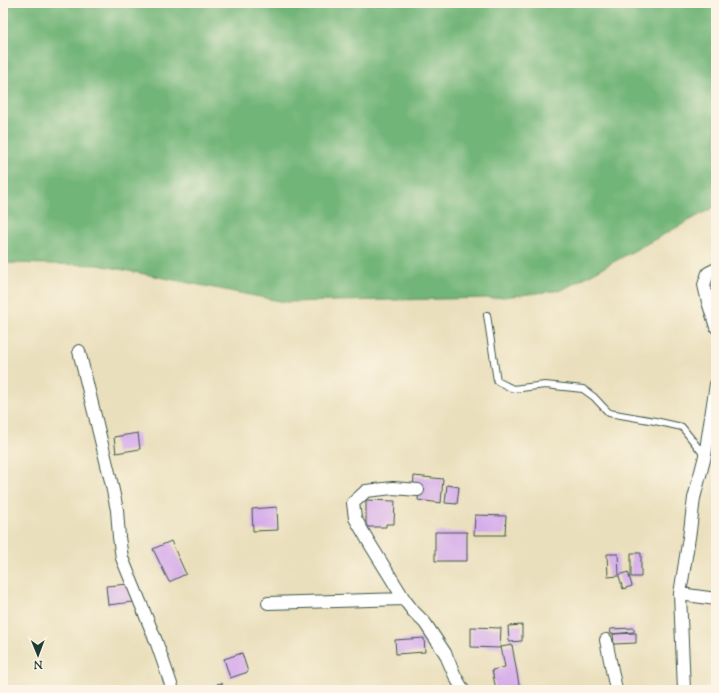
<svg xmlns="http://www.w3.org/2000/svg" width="719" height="693" font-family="'Sorts Mill Goudy',serif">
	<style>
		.forest { fill: #72b578; stroke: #487956 }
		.building { fill: #d6adeb }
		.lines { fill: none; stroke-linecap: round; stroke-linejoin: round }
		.lane-casing { stroke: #3d5548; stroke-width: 8 }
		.street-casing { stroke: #3d5548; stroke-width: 14 }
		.lane { stroke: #fff; stroke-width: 6 }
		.street { stroke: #fff; stroke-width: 12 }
	</style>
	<rect width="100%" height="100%" fill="#fcf5e5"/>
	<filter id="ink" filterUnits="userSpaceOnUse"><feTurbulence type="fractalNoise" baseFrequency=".025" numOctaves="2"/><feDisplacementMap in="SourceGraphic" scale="8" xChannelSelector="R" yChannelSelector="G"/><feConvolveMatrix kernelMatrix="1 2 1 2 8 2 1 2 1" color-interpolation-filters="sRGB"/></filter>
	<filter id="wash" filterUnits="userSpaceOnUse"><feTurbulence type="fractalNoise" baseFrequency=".012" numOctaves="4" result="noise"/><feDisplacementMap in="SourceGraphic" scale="16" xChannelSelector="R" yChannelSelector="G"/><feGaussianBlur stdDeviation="0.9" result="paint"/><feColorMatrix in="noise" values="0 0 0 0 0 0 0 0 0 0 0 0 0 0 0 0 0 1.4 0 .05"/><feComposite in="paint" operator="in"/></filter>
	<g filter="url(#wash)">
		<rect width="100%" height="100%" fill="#eadfbc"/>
		<path class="forest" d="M3 3H716V206L562 290 495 298 285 302 99 265 3 263Z"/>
		<g id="blocks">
			<path class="building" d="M138 433 140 449 116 453 114 437Z
				M414 476 443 479 441 503 418 500 419 489 413 488Z
				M447 485 459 487 457 504 445 503Z
				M366 500 395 501 394 524H386V527H366Z
				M277 507 278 530 253 531 252 509Z
				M475 515 506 516 505 535H474Z
				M435 532H467V561H435Z
				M171 541 186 574 169 582 153 549Z
				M631 553H641V577H631Z
				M607 554H618L619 575 628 572 632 586 623 589 619 576 608 577Z
				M129 584 133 602 108 605 106 586Z
				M522 625V641L509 642 508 626Z
				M471 627 501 628 500 648 471 647Z
				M634 628V632L611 634 610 629Z
				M636 633V643L614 644 613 634Z
				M424 638 425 652 396 654 395 640Z
				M512 645 520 690H496L492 670 505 667 501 647Z
				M242 653 248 672 230 678 224 659Z
				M222 683 223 688 228 686 230 690H219L217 684Z"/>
		</g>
	</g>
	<g filter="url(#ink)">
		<use href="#blocks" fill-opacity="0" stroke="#3d5548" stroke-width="1"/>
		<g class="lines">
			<defs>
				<path id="lane" d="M487 315 497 381 513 389 545 385 583 389 594 397 609 413 655 421 682 427 704 455"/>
				<path id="street" d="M716 269 708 273 704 285 708 302 716 327
					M79 351 111 481 117 510 119 537 122 558 156 641 173 690
					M418 490 393 488 366 491 353 503 355 518 370 544 404 599 413 611 425 623 445 653 455 676 463 690
					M680 594 716 599
					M268 603 404 599
					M606 640 616 690
					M684 690 680 594 690 531 694 498 705 456 716 384"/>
			</defs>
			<use href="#lane" class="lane-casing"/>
			<use href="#street" class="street-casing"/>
			<use href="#lane" class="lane"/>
			<use href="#street" class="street"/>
		</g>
	</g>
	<rect width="719" height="693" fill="none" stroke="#fcf5e5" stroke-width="16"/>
	<g transform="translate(38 655) rotate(179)" stroke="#fcf5e5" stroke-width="3" paint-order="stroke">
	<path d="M0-3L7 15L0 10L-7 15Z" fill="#1f3d34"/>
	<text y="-6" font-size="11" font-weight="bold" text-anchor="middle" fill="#1f3d34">N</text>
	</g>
</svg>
